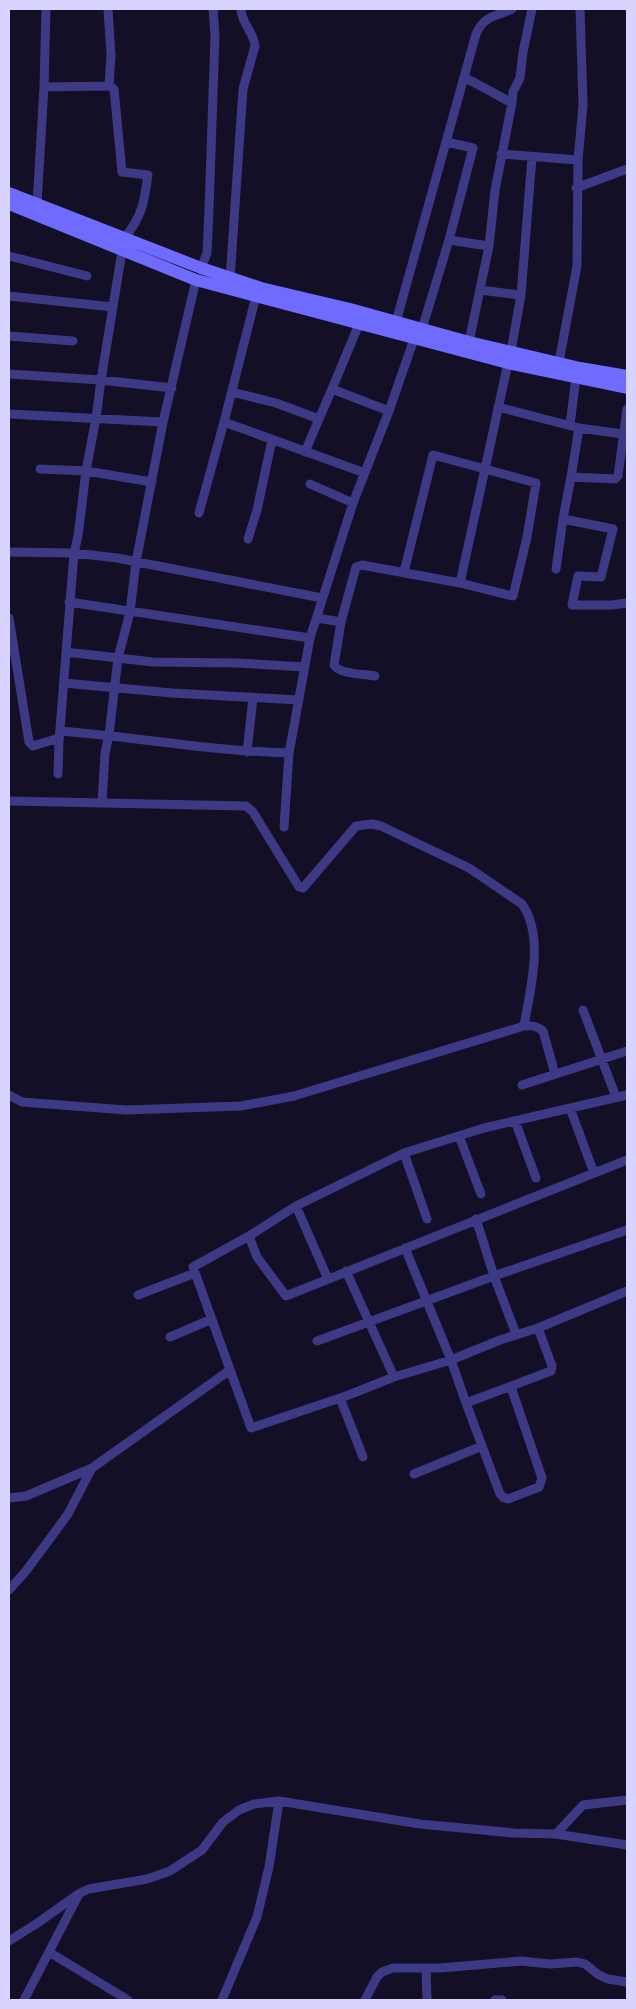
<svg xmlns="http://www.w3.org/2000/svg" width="636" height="2009" font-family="Manrope,sans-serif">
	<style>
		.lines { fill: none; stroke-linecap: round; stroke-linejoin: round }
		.minor { stroke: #3d3a85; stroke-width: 9 }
		.secondary { stroke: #6f6bff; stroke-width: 12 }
	</style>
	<rect width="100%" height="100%" fill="#130f26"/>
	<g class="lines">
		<path class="minor" d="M108 9 111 55 109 86
			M464 77 512 103 495 190 489 246 469 342
			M44 87 109 86 114 89 122 172 148 175C144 204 142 216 124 239L101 380 96 418 86 471 78 536 74 553 59 741 58 774
			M512 103 513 92 520 78 523 52 532 9
			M501 154 578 160 577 266 559 362
			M578 160 583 105 580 9
			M576 188 627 169
			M37 204 44 87 46 9
			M449 240 489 246
			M9 256 87 276
			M201 268 207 253 209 210 215 36 213 9
			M230 279 243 89 255 46C254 32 241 23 241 9
			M480 290 521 295 511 351
			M521 295 532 157
			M9 296 113 307
			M256 296 224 422 365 473
			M396 322 476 34C485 14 496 17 512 9
			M422 329 449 240 473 148 447 142
			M9 336 73 341
			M9 374 101 380 172 388
			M232 392 276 403 319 419 332 389
			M498 407 579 428 623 434
			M389 411 414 339
			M9 414 163 422
			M570 425 576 377
			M579 428 571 477 615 479 618 476 627 409
			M305 452 319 419
			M40 469 86 471 152 482
			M571 477 563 519 613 529 601 577 578 576 572 605H612L627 603
			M310 484 353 503
			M199 513 224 422
			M248 539 257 510 272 440
			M9 552 74 553 117 558 322 598
			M556 569 563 519
			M460 583 513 596 527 537 536 483 485 469 508 363
			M69 602 310 638
			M9 618 29 742 33 746 59 738
			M317 618 341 622
			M66 652 153 662 238 663 305 667
			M375 676C364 674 338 674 334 665L341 622 356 567 362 565 460 583 485 469 433 455 404 572
			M64 683 172 693 299 700
			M60 731C136 737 212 751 289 753
			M247 752 253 698
			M9 801 246 806 253 812 299 887 303 888 356 826 372 824 381 826 469 868 522 904C545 937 530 990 524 1026
			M102 802 105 753 109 735 118 658 130 612 136 562 163 422 196 280
			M284 827 289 753 310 638 353 503 389 411 332 389 359 324
			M583 1010 616 1097
			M522 1085 627 1051
			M9 1095 22 1102 126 1110 241 1106 294 1096 524 1026C532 1025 537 1026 543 1031L555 1074
			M627 1095 484 1128 404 1153 296 1206 249 1236 193 1267 251 1428 346 1396 394 1377 451 1360 500 1340 538 1328 627 1291
			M570 1108 594 1173
			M515 1121 536 1178
			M459 1136 481 1194
			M404 1153 427 1219
			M296 1206 328 1279
			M476 1219 494 1276 516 1334
			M249 1236 257 1257 286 1296 627 1160
			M405 1248 451 1360 466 1403 551 1371 552 1366 538 1328
			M346 1271 394 1377
			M138 1295 195 1273
			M170 1337 212 1319
			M317 1341 494 1276 627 1230
			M340 1398 363 1457
			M466 1403 500 1494 504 1498 508 1499 539 1487 542 1478 511 1387
			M414 1474 482 1446
			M9 1498 26 1496 92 1468 230 1370
			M9 1590 26 1571 68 1514 92 1468
			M556 1834 583 1805 627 1800
			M9 1941 36 1924 80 1893 89 1889 147 1879 170 1871 202 1850 223 1822 239 1810 254 1804 279 1801 420 1824 514 1833 556 1834 627 1845
			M49 1952 128 2000
			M426 1968 427 2000
			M24 2000 78 1896
			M222 2000 257 1917 269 1867 279 1801
			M365 2000 377 1977 382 1972 393 1968H440L521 1961 550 1964 577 1962 585 1964 599 1975 608 1979 627 1982
			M495 2000H502"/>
		<path class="secondary" d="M9 193 201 268 261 288 350 309 469 342 580 368 627 376
			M9 204 196 280 508 363 627 388"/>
	</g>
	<rect width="636" height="2009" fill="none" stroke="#d9d4ff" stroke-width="20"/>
</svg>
